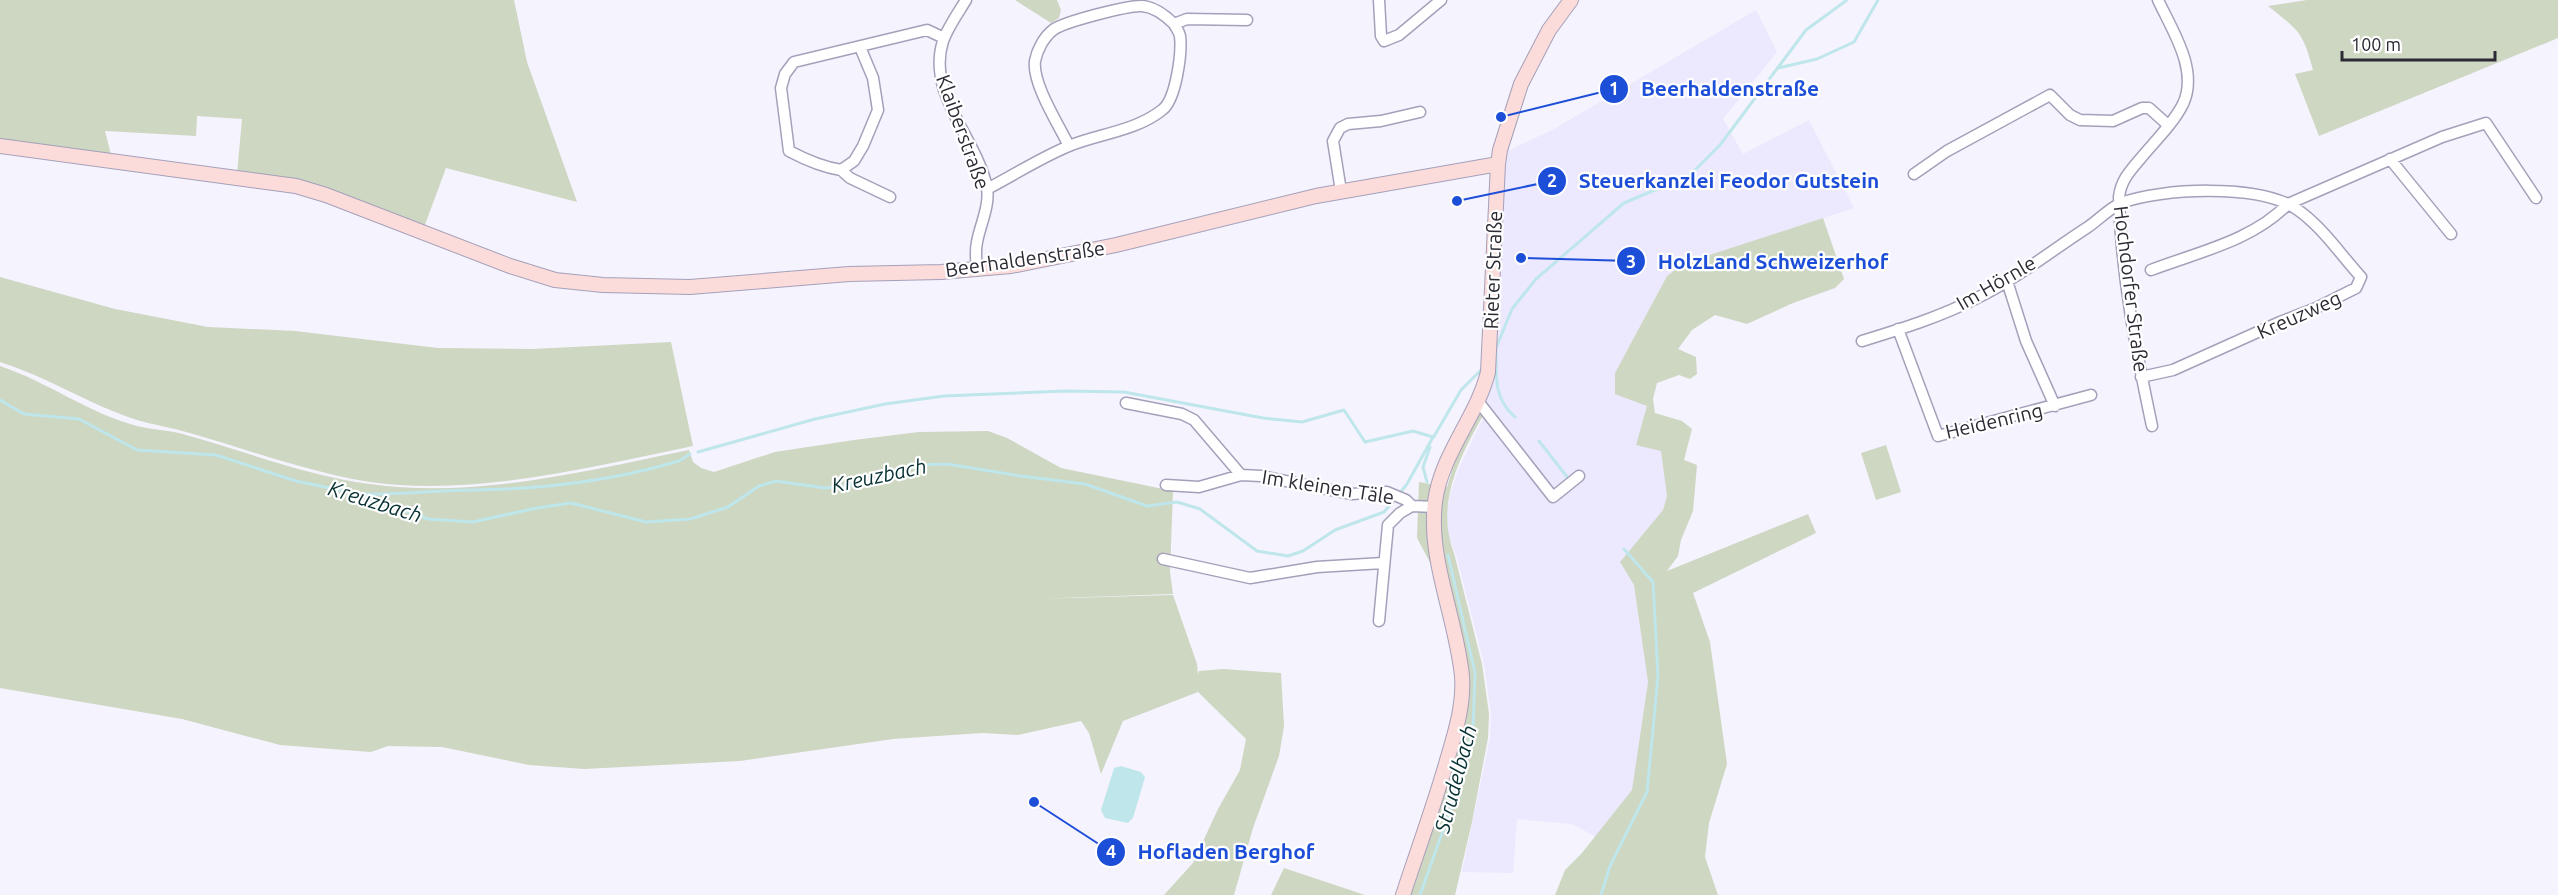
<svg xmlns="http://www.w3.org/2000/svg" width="2558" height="895" font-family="Ubuntu,sans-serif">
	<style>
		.built { fill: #ece8fe }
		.green { fill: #cdd7c2 }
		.water { fill: #bee6eb }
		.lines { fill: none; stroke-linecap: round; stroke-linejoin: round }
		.stream { stroke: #bee6eb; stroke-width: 3 }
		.street-casing { stroke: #a5a0ba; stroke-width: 13 }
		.secondary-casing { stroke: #a5a0ba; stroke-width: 16 }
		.street { stroke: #fff; stroke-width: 10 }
		.secondary { stroke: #fcdcda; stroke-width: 14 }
		.labels { text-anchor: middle; stroke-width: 4.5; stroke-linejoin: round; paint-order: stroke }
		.street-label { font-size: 20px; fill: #2c2a34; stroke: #fff }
		.water-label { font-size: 21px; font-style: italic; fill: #083134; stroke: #fff }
		.leader { fill: none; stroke: #1d4ed8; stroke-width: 2 }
		.callout-dot { fill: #1d4ed8; stroke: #fff; stroke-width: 2 }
		.mark-label { font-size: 18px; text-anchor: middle; font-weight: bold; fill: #fff }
		.callout-label { font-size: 21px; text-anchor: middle; font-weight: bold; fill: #1d4ed8; stroke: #fff; stroke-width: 4.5; stroke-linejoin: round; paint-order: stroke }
	</style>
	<rect width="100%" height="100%" fill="#f5f3fe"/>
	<path class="built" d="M1756 10 1777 52 1723 119 1743 154 1809 120 1854 208 1685 263 1667 276 1615 373 1647 406 1661 451 1667 496 1663 510 1620 562 1634 585 1648 682 1632 790 1596 837 1572 824 1517 819 1513 873 1462 872 1490 738 1491 714 1484 664 1456 554 1449 537 1447 516 1450 495 1458 470 1487 410 1482 401 1501 154 1554 129Z"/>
	<path class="green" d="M0 0H514L527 62 577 202 446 168 423 230 237 174 242 119 197 116 196 136 105 131 112 159 0 143Z
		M1015 0H1057L1061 10 1059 18 1051 23Z
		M2307 0H2558V38L2319 136 2295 74 2313 70C2303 31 2298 30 2268 6Z
		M1823 218 1844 279 1835 288 1793 303 1747 324 1715 315 1692 330 1678 349 1696 357 1697 374 1690 379 1679 375 1657 383 1653 399 1655 413 1682 421 1692 429 1684 460 1697 465 1693 511 1681 540 1678 556 1667 571 1808 514 1816 533 1693 593 1710 642 1727 764 1709 823 1705 857 1718 895H1555L1565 870 1582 853 1632 790 1648 682 1634 585 1620 562 1663 510 1667 496 1661 451 1636 445 1647 406 1615 394V373L1667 276 1685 263Z
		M0 277 115 309 208 327 295 331 438 348 533 349 671 342 693 446C590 467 475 497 370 482 307 472 247 449 186 432 170 427 153 425 137 420 90 405 48 377 0 362Z
		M0 366C48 382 88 413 137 426 153 430 170 430 186 435 247 452 308 476 370 484 476 499 586 471 689 450L693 462 701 468 714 472 775 452 854 440 919 432 988 431 1007 438 1061 468 1173 491 1170 572 1173 594 1032 599 1173 595 1197 664 1198 675 1199 671 1223 669 1281 673 1284 726 1279 756 1253 828 1234 895H1164L1193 863 1218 809 1240 770 1246 739 1198 692 1123 721 1101 774 1089 733 1081 721 1018 735 982 733 893 739 740 761 584 769 529 765 442 747 388 746 371 752 280 745 182 719 0 688Z
		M1478 408 1484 414C1460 456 1435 504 1454 553L1482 664 1489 714 1488 738 1472 822 1455 895H1407L1464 709 1442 585 1417 538 1419 482 1447 487 1457 454Z
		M1886 445 1901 492 1876 500 1861 453Z
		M1284 868 1365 895H1271Z"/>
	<path class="water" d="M1121 766 1141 772 1145 777 1133 818 1128 823 1105 818 1101 810 1114 768Z"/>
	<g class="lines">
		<path class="stream" d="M1778 68 1817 59 1854 42 1878 0
			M1496 351C1496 378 1494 399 1515 417
			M1494 353 1512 309 1536 279 1624 203 1690 175 1720 145 1806 30 1847 0
			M0 400 24 414 79 419 137 450 216 455 296 481 359 494 428 519 473 522 537 508 571 503 646 522 690 519 728 507 759 486 776 481 825 488 862 484 920 465 947 464 1021 476 1085 484 1147 506 1177 502 1200 509 1257 551 1288 556 1303 551 1335 530 1384 512 1395 499
			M1433 438 1461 390 1483 368
			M1539 441 1568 478
			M698 452 815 419 885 404 944 396 1065 391 1124 392 1263 418 1302 422 1344 410 1365 442 1413 431 1433 437 1407 484 1399 494
			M1427 482 1423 467 1430 447
			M364 494C401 495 438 490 475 490 545 489 612 481 679 461L690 454
			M1420 895 1451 808 1473 730 1475 673 1448 555
			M1601 895 1610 866 1647 792 1658 676 1653 582 1624 549"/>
		<defs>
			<path id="street" d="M966 0C958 13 948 27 943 41 926 94 977 138 987 188 990 206 980 225 977 242 975 251 976 261 977 270
				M1379 0 1381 36 1384 41 1399 35 1441 0
				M860 47 873 78 878 110 863 146 854 161 841 170C822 167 806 160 789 151L781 88 785 74 794 62 927 30 944 38
				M1069 146C1059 125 1032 84 1035 61 1037 50 1044 37 1053 30 1063 22 1129 5 1142 6 1155 7 1165 15 1174 24
				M2390 159 2451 234
				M841 170 850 178 890 197
				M1914 174 1947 151 2050 95 2070 115 2080 120 2113 121 2142 108H2149L2168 125
				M987 189C1014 175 1040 158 1069 146 1098 134 1136 131 1162 110 1176 100 1182 53 1180 36 1179 31 1176 28 1174 24L1187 19 1247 20
				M1341 191 1333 141 1340 128 1348 124 1381 121 1420 112
				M2151 270C2198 252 2252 241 2288 204L2442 137 2486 123 2536 198
				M2007 281 2026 341 2055 406
				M1898 329 1938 436 2091 395
				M1862 341C1901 329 1940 317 1977 298 2016 279 2051 251 2088 227 2098 220 2110 208 2121 203 2162 188 2257 184 2295 208 2321 225 2340 254 2361 277L2356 288 2316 308 2280 322 2173 370 2141 377
				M1477 400 1553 497 1579 476
				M1126 403 1182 414 1194 420 1241 475
				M2152 426C2136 351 2121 274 2119 197 2121 180 2130 171 2141 158 2155 141 2173 124 2183 104 2199 70 2172 30 2158 0
				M1166 485 1199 487 1241 475 1261 476 1351 494 1387 492 1406 500 1412 506
				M1163 559 1250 578 1317 567 1383 563
				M1379 621 1388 525 1400 513 1412 506 1435 507"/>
			<path id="secondary" d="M0 146 296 186 326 195 510 266 555 280 603 285 690 287 849 274 941 272 1011 266 1116 245 1316 196 1498 164
				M1403 895C1418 849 1435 803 1448 757 1456 730 1464 704 1462 676 1456 617 1428 560 1435 502 1441 454 1477 417 1488 372L1498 164 1500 150 1521 84 1549 30 1571 0"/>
		</defs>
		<use href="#street" class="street-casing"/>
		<use href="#secondary" class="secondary-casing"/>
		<use href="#street" class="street"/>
		<use href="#secondary" class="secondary"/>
	</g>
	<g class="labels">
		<g class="street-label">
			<text transform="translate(963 132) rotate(70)" y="7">Klaiberstraße</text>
			<text transform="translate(1025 259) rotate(-8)" y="7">Beerhaldenstraße</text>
			<text transform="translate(1493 270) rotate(-88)" y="7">Rieter Straße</text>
			<text transform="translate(1996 283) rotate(-30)" y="7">Im Hörnle</text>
			<text transform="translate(2131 289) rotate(83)" y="7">Hochdorfer Straße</text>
			<text transform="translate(2299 315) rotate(-24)" y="7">Kreuzweg</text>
			<text transform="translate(1994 421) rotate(-13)" y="7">Heidenring</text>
			<text transform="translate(1328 487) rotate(9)" y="7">Im kleinen Täle</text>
		</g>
		<g class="water-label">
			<text transform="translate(879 476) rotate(-12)" y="7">Kreuzbach</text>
			<text transform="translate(375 502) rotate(17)" y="7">Kreuzbach</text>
			<text transform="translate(1456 779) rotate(-75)" y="7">Strudelbach</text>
		</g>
	</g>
	<path class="leader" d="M1501 117L1614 89M1457 201L1552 181M1521 258L1631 261M1034 802L1111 852"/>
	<g class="callout-dot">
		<circle cx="1501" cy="117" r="6"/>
		<circle cx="1457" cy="201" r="6"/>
		<circle cx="1521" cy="258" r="6"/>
		<circle cx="1034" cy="802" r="6"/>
		<circle cx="1614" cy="89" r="15"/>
		<circle cx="1552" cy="181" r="15"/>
		<circle cx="1631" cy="261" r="15"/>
		<circle cx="1111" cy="852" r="15"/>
	</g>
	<g class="mark-label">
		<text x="1614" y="95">1</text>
		<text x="1552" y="187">2</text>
		<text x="1631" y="268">3</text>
		<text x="1111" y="858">4</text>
	</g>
	<g class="callout-label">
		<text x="1730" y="96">Beerhaldenstraße</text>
		<text x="1729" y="188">Steuerkanzlei Feodor Gutstein</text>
		<text x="1773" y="269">HolzLand Schweizerhof</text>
		<text x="1226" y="859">Hofladen Berghof</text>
	</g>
	<path d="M2342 51v9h153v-9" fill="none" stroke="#2c2a34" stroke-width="3"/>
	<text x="2351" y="51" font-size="18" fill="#2c2a34" stroke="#ffffff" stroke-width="4.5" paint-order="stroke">100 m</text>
</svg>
